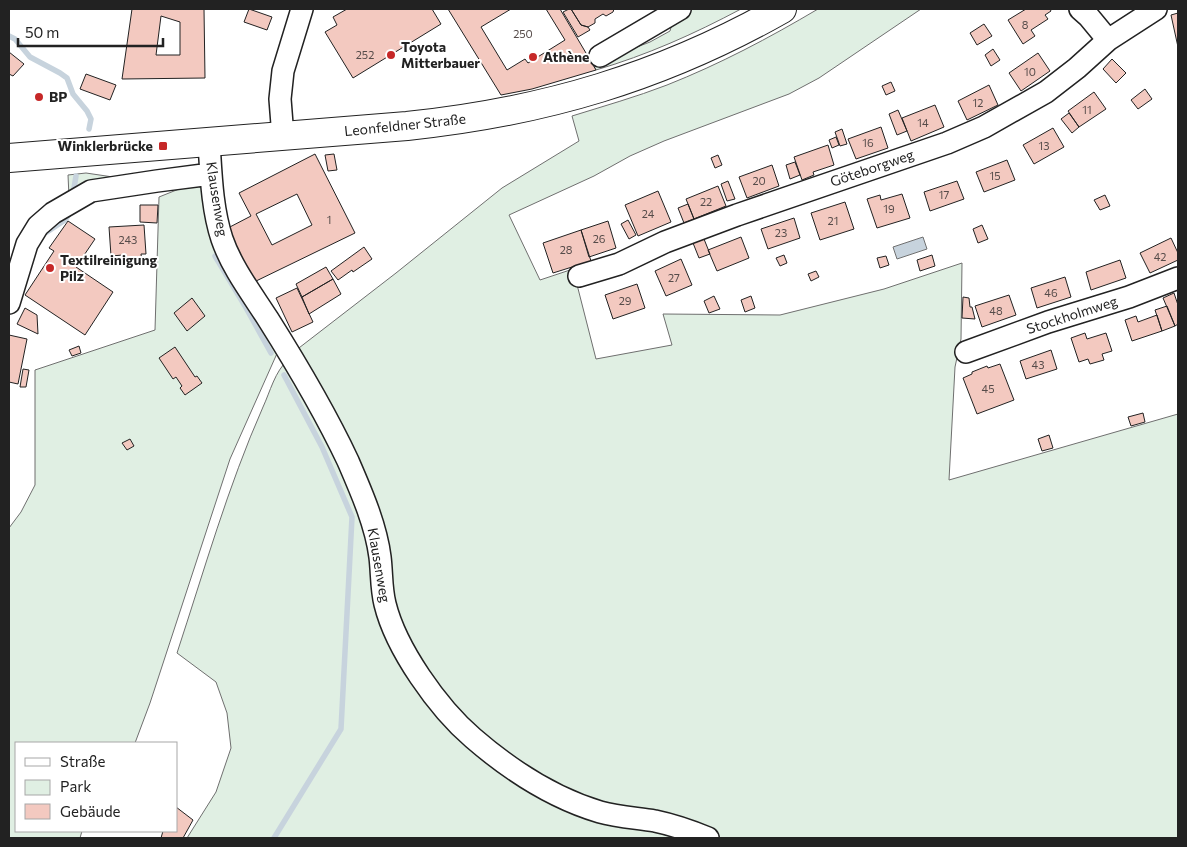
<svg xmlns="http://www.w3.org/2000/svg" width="1187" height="847" font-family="Commissioner,sans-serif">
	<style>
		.green { fill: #e0efe3; stroke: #6f6f6f }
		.water { fill: #c7d3dd; stroke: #6f6f6f }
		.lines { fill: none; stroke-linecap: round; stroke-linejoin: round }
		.stream { stroke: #c7d3dd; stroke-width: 5.5 }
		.building { fill: #f3c9c0; stroke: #222; fill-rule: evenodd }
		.minor-casing { stroke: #222; stroke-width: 24 }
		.major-casing { stroke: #222; stroke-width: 30 }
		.minor { stroke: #fff; stroke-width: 21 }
		.major { stroke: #fff; stroke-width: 28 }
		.poi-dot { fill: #c62828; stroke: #fff; stroke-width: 2 }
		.labels { text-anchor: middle; stroke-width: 4; stroke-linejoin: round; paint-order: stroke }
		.number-label { font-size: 11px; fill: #564c4a }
		.poi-label { font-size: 14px; font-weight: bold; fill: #222; stroke: #fff; text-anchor: start }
		.street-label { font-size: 14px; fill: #222; stroke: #fff }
	</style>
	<rect width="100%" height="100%" fill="#fff"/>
	<path class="green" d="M692 9H741C694 34 647 55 596 70L593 64 650 42 670 31 673 20Z
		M818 9H921L819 78 789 94 664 141 630 156 594 176 509 215 540 280 573 269 596 359 672 345 663 314 780 315 884 289 962 263 961 339 955 367 949 480 1178 414V838H716L616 812 510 761 444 700 400 631 383 547 295 351 396 273 502 188 579 141 572 116C604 106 636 97 667 85 720 64 769 38 818 9Z
		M86 173 113 177 69 197 68 175Z
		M199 181 204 182 279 349 230 459 150 703 135 743H16V831H82L80 838H9V528L21 512 35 485V370L155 330 159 197Z
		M288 360 362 510 387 624 508 772 691 838H187L216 792 231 748 227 713 216 682 177 653C204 571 228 486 263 407 270 392 275 371 288 360Z"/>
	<path class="water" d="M923 237 927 249 897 259 893 247Z"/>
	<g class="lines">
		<path class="stream" d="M9 36 15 39 30 57 60 73 67 78 73 94 87 111 91 119 89 129
			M73 194 76 176
			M47 232 65 220 70 213
			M215 256 245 306 271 353
			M274 838 341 729 352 517 322 447 284 375"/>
	</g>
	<path class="building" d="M132 9H204L205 78 122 79ZM161 16 180 22V55H156Z
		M249 9 272 17 267 30 244 22Z
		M347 9H432L441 24 353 78 325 32 337 25 333 17Z
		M448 9H560L596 70 532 89 501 95Z
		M511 9H546L565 40 528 63 525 59 507 70 481 27Z
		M569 9H571L581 25 588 27 590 30 578 37 563 12Z
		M571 9H614L613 12 606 16 603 14 595 19V23L588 27 581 25Z
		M1026 9H1050L1051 11 1045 15 1048 19 1031 30 1035 36 1023 44 1008 20Z
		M1178 13V47L1171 15Z
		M984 24 992 36 977 45 970 33Z
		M993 49 1000 60 991 66 985 55Z
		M9 52 24 64 13 76 9 74Z
		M1038 53 1050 71 1021 91 1009 73Z
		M1112 59 1126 73 1116 83 1103 69Z
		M86 74 116 85 110 100 80 89Z
		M891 82 895 91 886 95 882 86Z
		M989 85 998 105 967 120 958 101Z
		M1145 89 1152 99 1138 109 1131 100Z
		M1094 92 1106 109 1079 127 1068 111Z
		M935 105 944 127 911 141 902 118Z
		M898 110 907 131 897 135 889 114Z
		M1069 113 1079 127 1072 133 1061 119Z
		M881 127 888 148 856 159 848 139Z
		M1053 128 1064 147 1034 164 1023 145Z
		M842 129 847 144 840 146 835 132Z
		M836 137 839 145 832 148 829 140Z
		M828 145 834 165 813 172 814 175 802 180 794 157Z
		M315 154 355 233 252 283 226 229 251 216 239 193ZM297 194 312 225 272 245 256 214Z
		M334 154 337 170 328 171 325 155Z
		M718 155 722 165 715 168 711 158Z
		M1007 160 1015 180 984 192 976 172Z
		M795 162 800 175 790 179 786 165Z
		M772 165 779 186 747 198 739 177Z
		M728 181 735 199 727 201 721 184Z
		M957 181 964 199 930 211 924 192Z
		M718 186 726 206 694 219 686 199Z
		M658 191 671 222 638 236 625 205Z
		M902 194 910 218 877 228 867 199 880 195 881 200Z
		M1105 195 1110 206 1100 210 1094 200Z
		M845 202 854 229 820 240 811 213Z
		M688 204 694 219 684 223 678 208Z
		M140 205H158L157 223 140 222Z
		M794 218 800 238 768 249 761 229Z
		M628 220 636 235 629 239 621 224Z
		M68 221 95 239 76 267 113 292 85 335 25 295 54 251 49 248Z
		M608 221 616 248 589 257 581 230Z
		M144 225 146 254H141L142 262 123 263V255L111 256 109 227Z
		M982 225 988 239 978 243 973 229Z
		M581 230 591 261 553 273 543 243Z
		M741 237 749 258 717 271 708 250Z
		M1171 238 1178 253V260L1150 273 1140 253Z
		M704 239 710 254 699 258 693 243Z
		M364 247 372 259 353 272 352 270 338 280 331 271Z
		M784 255 787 263 780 266 776 258Z
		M932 255 935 266 920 271 917 260Z
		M886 256 889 265 880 268 877 258Z
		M681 259 692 285 666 296 655 271Z
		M1120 260 1126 278 1091 290 1086 272Z
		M326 267 333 279 302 297 296 284Z
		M816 271 819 277 811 281 808 274Z
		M1065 277 1071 297 1037 308 1031 288Z
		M333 279 341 294 309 314 302 297Z
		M637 284 645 308 613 319 605 295Z
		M297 288 313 322 292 332 276 298Z
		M1174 293 1178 305V324L1175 326 1163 298Z
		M1009 295 1016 315 982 327 975 306Z
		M714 296 720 309 709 313 704 301Z
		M751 296 755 308 745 312 741 300Z
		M963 297 969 298 970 307H972L975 319 962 318Z
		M192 298 205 316 187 331 174 313Z
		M1167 306 1175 326 1162 331 1155 310Z
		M25 308 37 315 38 334 17 324Z
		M1157 315 1162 331 1132 341 1125 320 1136 316 1138 322Z
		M1085 333 1087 339 1106 333 1112 351 1102 354 1104 360 1090 364 1088 359 1079 362 1071 338Z
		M9 335 27 339 18 384 9 382Z
		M79 346 81 353 72 356 69 350Z
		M175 347 195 377 197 376 202 383 185 395 180 388 182 386 176 377 173 379 159 358Z
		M1051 350 1057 369 1026 379 1020 361Z
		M1000 364 1014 400 977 414 963 378 972 374V372L987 366 988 368Z
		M23 369 29 370 26 387H20Z
		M1143 413 1145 422 1131 426 1128 417Z
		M1049 435 1053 448 1042 451 1038 439Z
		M130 439 134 446 127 450 122 443Z
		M176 807 193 820 183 838H161L163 831H176Z"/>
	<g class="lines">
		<defs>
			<path id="minor" d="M1108 40 1156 9
				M600 56 680 9
				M283 137 280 99 283 71 302 9
				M209 143C211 174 212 209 222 239 232 268 252 294 268 319 297 365 325 412 348 461 361 491 376 525 380 557 382 573 381 588 385 604 396 649 438 708 473 738 510 770 553 798 600 812 618 817 637 818 655 821 674 825 691 831 708 838
				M579 276 619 264 665 242 737 215 947 143 984 127 1046 92 1077 68 1108 40 1089 17 1080 9
				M9 303 27 244 38 226 53 213 91 191 157 181 211 174
				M966 352 1048 322 1129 297 1178 278"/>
			<path id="major" d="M9 158 407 126C543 112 662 77 782 9"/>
		</defs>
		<use href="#minor" class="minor-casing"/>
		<use href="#major" class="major-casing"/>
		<use href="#minor" class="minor"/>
		<use href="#major" class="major"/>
	</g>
	<g class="poi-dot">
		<circle cx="391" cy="55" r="5"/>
		<circle cx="533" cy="57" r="5"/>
		<circle cx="39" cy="97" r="5"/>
		<rect x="158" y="141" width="10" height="10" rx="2.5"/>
		<circle cx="50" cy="268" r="5"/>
	</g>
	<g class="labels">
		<g class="number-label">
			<text x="1025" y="29">8</text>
			<text x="523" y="38">250</text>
			<text x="365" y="59">252</text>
			<text x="1030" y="76">10</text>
			<text x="978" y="107">12</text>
			<text x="1087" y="114">11</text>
			<text x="923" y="127">14</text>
			<text x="868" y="147">16</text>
			<text x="1044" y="150">13</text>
			<text x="995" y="180">15</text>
			<text x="759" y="185">20</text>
			<text x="944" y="199">17</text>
			<text x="706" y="206">22</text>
			<text x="889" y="213">19</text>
			<text x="648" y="218">24</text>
			<text x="329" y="224">1</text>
			<text x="833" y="225">21</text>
			<text x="781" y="237">23</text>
			<text x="599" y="243">26</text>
			<text x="128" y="244">243</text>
			<text x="566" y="254">28</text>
			<text x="1160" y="261">42</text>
			<text x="674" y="282">27</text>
			<text x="1051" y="297">46</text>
			<text x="625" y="305">29</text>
			<text x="996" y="315">48</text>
			<text x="1038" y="369">43</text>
			<text x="988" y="393">45</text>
		</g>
		<g class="poi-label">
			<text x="401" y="52">Toyota<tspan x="401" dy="16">Mitterbauer</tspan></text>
			<text x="543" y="62">Athène</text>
			<text x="49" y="102">BP</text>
			<text x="153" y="151" text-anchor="end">Winklerbrücke</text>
			<text x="60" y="265">Textilreinigung<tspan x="60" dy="16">Pilz</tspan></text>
		</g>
		<g class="street-label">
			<text transform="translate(405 125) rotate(-6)" y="5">Leonfeldner Straße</text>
			<text transform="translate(872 168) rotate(-19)" y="5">Göteborgweg</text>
			<text transform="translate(217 199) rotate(81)" y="5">Klausenweg</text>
			<text transform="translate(1072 315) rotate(-18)" y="5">Stockholmweg</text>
			<text transform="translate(379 565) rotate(80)" y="5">Klausenweg</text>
		</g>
	</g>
	<rect width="1187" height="847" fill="none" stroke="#222222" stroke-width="20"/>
	<rect x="15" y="742" width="162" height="90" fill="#ffffff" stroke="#a7a7a7"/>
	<rect x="25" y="758" width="25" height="8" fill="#ffffff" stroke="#a7a7a7"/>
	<text x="60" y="767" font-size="15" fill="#222222">Straße</text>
	<rect x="25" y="780" width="25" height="15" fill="#e0efe3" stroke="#a7a7a7"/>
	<text x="60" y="792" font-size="15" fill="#222222">Park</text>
	<rect x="25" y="804" width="25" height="15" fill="#f3c9c0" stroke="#a7a7a7"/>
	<text x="60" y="817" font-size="15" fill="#222222">Gebäude</text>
	<path d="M18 38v8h145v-8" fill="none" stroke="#222222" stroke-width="2.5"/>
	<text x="25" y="38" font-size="15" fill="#222222" stroke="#ffffff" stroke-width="4" paint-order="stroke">50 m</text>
</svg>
